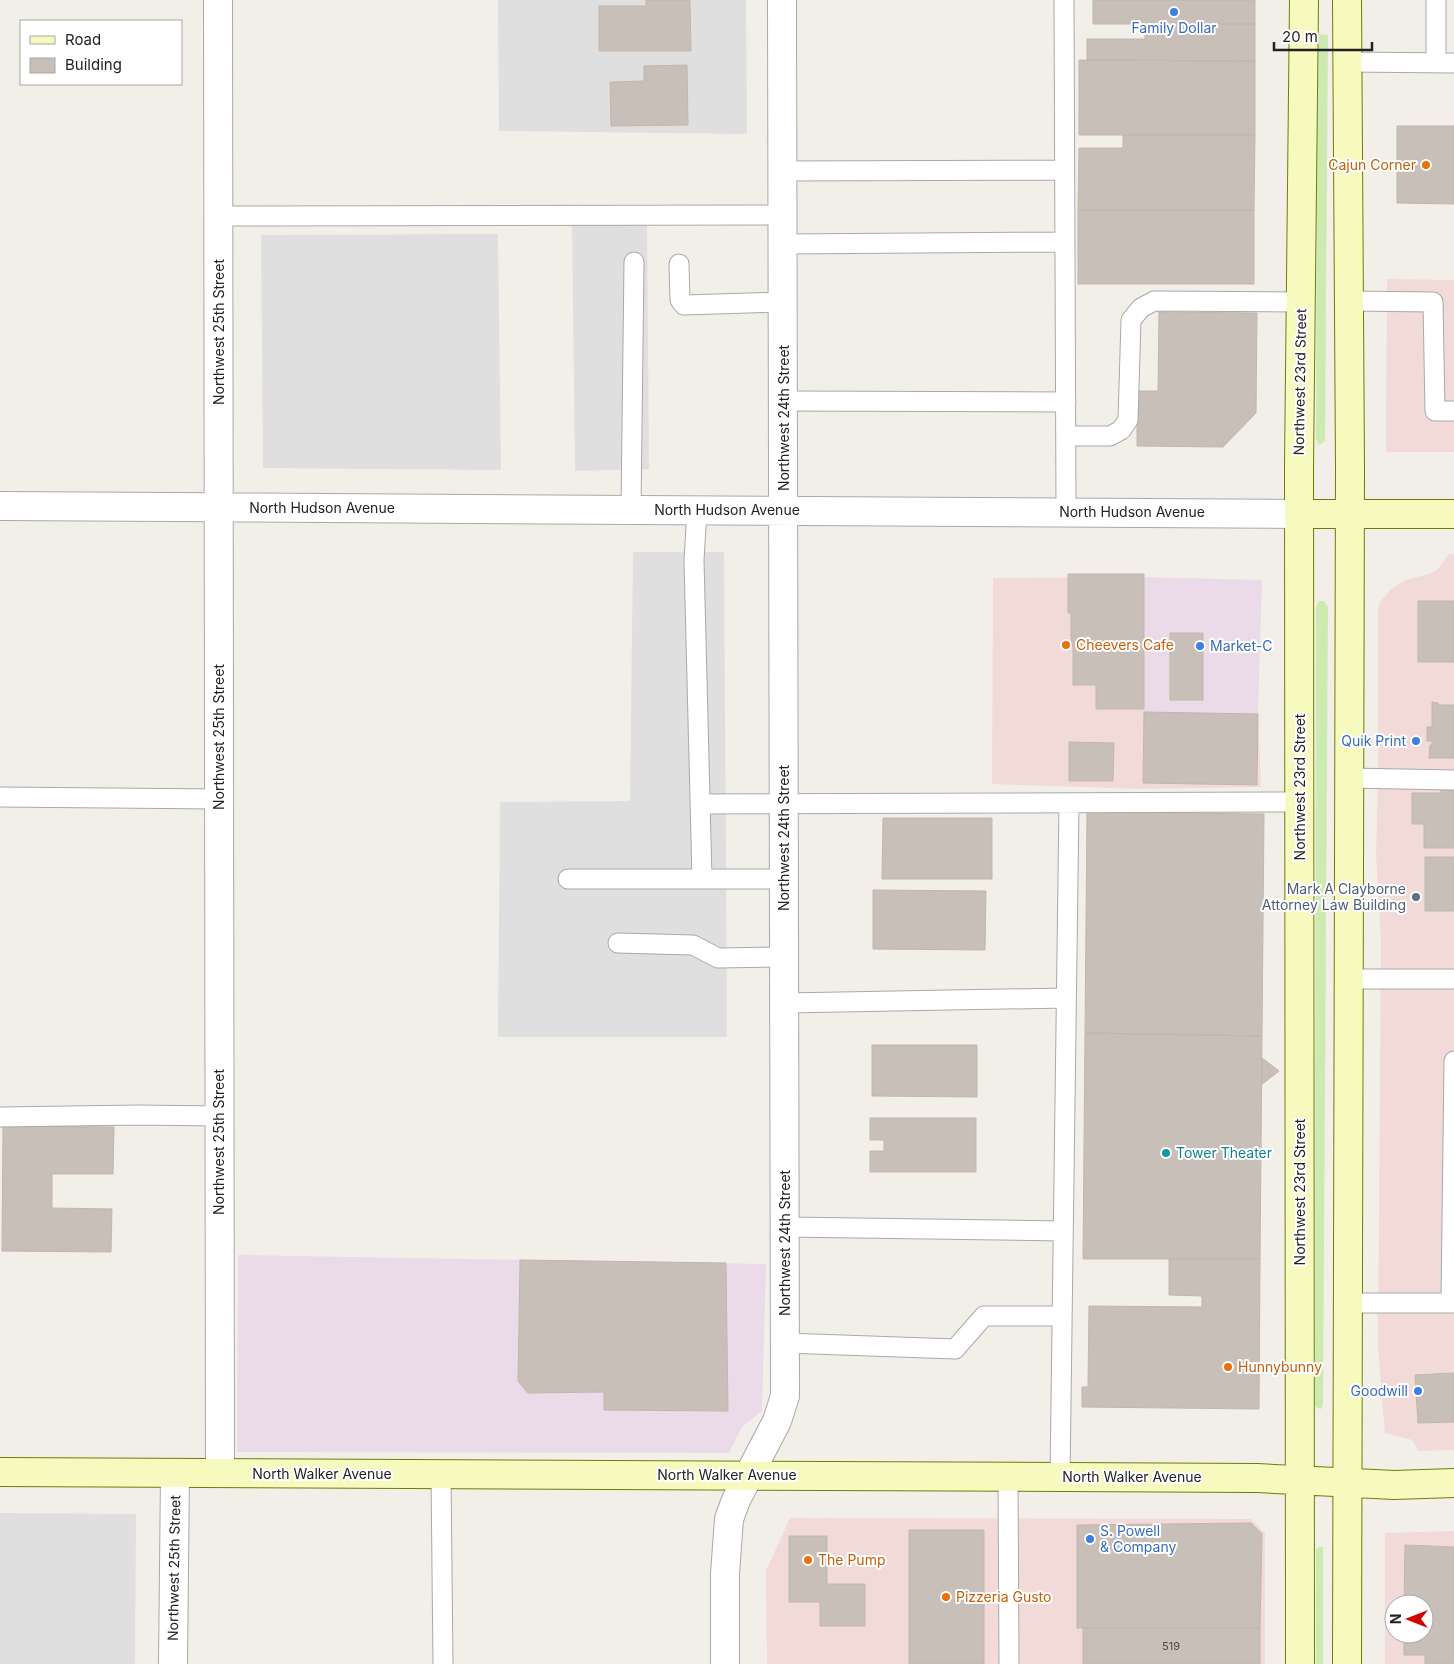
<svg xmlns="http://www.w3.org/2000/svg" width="1454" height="1664" font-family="Inter,sans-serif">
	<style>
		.residential { fill: #e0dfdf }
		.commercial { fill: #f2dad9; fill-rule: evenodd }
		.industrial { fill: #ebdbe8 }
		.grass { fill: #cdebb0 }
		.building { fill: #c7bfb8; stroke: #c4b6ab }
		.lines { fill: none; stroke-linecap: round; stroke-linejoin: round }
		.lane-casing { stroke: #a9a9a9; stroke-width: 21 }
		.street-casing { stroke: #a9a9a9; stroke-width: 30 }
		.secondary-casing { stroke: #707d05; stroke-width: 30 }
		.lane { stroke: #fff; stroke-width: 19 }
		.street { stroke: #fff; stroke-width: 28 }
		.secondary { stroke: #f7fabf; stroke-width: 28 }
		.shop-dot { fill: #3f7fe0; stroke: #fff; stroke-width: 2 }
		.food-dot { fill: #e8710a; stroke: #fff; stroke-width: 2 }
		.service-dot { fill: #5c6f8a; stroke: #fff; stroke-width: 2 }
		.culture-dot { fill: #0f9aa8; stroke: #fff; stroke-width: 2 }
		.labels { text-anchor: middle; stroke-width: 4; stroke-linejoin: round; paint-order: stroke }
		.number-label { font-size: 11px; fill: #4b4948 }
		.shop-label { font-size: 14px; fill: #366cbe; stroke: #fff; text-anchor: start }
		.food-label { font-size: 14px; fill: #c56008; stroke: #fff; text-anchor: start }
		.street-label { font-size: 14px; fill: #222; stroke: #fff }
		.service-label { font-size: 14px; fill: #4e5e75; stroke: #fff; text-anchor: end }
		.culture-label { font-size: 14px; fill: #0d838f; stroke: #fff; text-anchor: start }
	</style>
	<rect width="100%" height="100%" fill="#f2efe9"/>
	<path class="residential" d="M498 0H746L747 134 499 131Z
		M572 222 647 223 649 469 575 471Z
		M498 234 501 470 263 468 261 235Z
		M633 552H724L727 1037H498L500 802 630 801Z
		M0 1513 136 1514 135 1664H0Z"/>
	<path class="commercial" d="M1387 279 1454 280V452H1386Z
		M1449 554H1454V1450L1419 1451 1412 1440 1385 1433 1378 1347 1381 940 1376 854 1378 780V608L1381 601 1392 588 1406 580 1429 574 1437 570Z
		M1142 577 1139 712 1258 714 1261 787 1138 789 992 784 993 578Z
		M790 1518 1251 1519 1265 1533V1664H767L766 1571Z
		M1454 1531V1664H1385V1533ZM1394 1604H1424V1634H1394Z"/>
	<path class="industrial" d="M1142 577 1262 580 1258 714 1138 712Z
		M238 1255 766 1264 762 1411 742 1427 729 1453 237 1452Z"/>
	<path class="grass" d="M1317 34 1328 35 1325 439 1324 442 1319 445 1316 439Z
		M1319 601H1324L1328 607 1323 1405 1321 1409 1317 1408 1315 1405 1316 607Z
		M1319 1547H1323V1664H1316V1549Z"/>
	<path class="building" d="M646 0H690L691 51H599V6H646Z
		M1093 0H1255V24H1093Z
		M1145 24H1255V61L1087 60V39H1145Z
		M1079 60 1255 61V135H1079Z
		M687 65 688 125 611 126 610 82 644 81V66Z
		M1397 126H1454V204L1397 203Z
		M1123 135H1255L1254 210H1078L1079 148H1123Z
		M1078 210H1254V284H1078Z
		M1159 312 1257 313 1256 413 1223 447 1137 446V391H1158Z
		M1068 574H1144V709H1096V685H1073V646H1071V613H1068Z
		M1418 601H1454V662H1418Z
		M1170 633H1203V700H1170Z
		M1432 702 1438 703V705H1454V758H1429L1430 745H1432V741H1427V727H1432Z
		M1144 712 1258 714 1257 785 1143 783Z
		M1069 742 1114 743 1113 781H1069Z
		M1441 789H1454V848H1424V824H1412V793H1441Z
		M1087 812 1264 814 1262 1036 1085 1033Z
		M883 818H992V879H882Z
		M1425 857H1454V911H1425Z
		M873 890 986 891 985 950 873 949Z
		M1085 1033 1262 1036 1260 1259H1083Z
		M872 1045H977V1097L872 1096Z
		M1262 1058 1279 1071 1261 1085 1262 1072Z
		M870 1118H976V1172H870V1151H884V1140H870Z
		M3 1126 114 1127 113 1174H52V1208L112 1209 111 1252 2 1251Z
		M1169 1259H1260L1259 1409 1082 1407V1387H1088L1089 1306 1202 1307V1296L1169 1295Z
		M520 1260 726 1263 728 1411 604 1410V1392L528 1393 518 1381Z
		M1454 1373V1422L1418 1423 1415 1375Z
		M1251 1523 1262 1534 1260 1628H1077V1525Z
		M909 1530H984V1664H909Z
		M789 1536H827V1584H865V1626H820V1602H789Z
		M1405 1545 1454 1547V1664H1425V1655H1404V1634H1424V1604H1404Z
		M1083 1628H1260V1664H1083Z"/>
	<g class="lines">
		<defs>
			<path id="lane" d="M1064 0 1066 512
				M1436 0V62
				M1347 62 1454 63
				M782 171 1064 170
				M218 216 782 215
				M783 244 1065 242
				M679 264 680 300 684 305 783 302
				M1349 301 1433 302 1435 411H1454
				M783 401 1066 402
				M1066 436H1110L1121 430 1128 420 1131 320 1141 308 1154 301 1301 302
				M631 510 634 262
				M697 510 694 560 702 879
				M1349 778 1454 780
				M0 797 219 799
				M700 804 1299 802
				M568 879H785
				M618 943 693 945 718 958 785 957
				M1349 979H1454
				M785 1003 1066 998
				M0 1117 139 1115 219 1116
				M785 1227 1063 1231
				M1348 1303H1454
				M1451 1303 1454 1061
				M785 1343 955 1349 984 1316H1062
				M441 1474 443 1664
				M1008 1476 1009 1664
				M1060 1477 1069 803"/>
			<path id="street" d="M218 0 220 1473
				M0 506 1299 514
				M173 1664 175 1473
				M725 1664V1574L729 1519 736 1500 777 1421 785 1396 782 0"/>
			<path id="secondary" d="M1347 0 1350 468 1347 1664
				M1299 514H1454
				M0 1472 1257 1478 1394 1485 1454 1483
				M1300 1664 1299 466 1304 0"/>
		</defs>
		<use href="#lane" class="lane-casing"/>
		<use href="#street" class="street-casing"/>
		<use href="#secondary" class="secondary-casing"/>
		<use href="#lane" class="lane"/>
		<use href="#street" class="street"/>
		<use href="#secondary" class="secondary"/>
	</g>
	<g class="shop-dot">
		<circle cx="1174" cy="12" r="5"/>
		<circle cx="1200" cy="646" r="5"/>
		<circle cx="1416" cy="741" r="5"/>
		<circle cx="1418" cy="1391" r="5"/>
		<circle cx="1090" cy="1539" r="5"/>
	</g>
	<g class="food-dot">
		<circle cx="1426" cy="165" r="5"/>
		<circle cx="1066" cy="645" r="5"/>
		<circle cx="1228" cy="1367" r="5"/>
		<circle cx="808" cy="1560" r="5"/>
		<circle cx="946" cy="1597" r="5"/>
	</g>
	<circle class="service-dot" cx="1416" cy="897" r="5"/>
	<circle class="culture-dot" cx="1166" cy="1153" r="5"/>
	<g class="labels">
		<g class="number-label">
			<text x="1171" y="1650">519</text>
		</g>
		<g class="shop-label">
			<text x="1174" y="33" text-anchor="middle">Family Dollar</text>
			<text x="1210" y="651">Market-C</text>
			<text x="1406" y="746" text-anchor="end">Quik Print</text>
			<text x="1408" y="1396" text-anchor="end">Goodwill</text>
			<text x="1100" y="1536">S. Powell<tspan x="1100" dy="16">&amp; Company</tspan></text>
		</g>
		<g class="food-label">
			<text x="1416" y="170" text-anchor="end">Cajun Corner</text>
			<text x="1076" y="650">Cheevers Cafe</text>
			<text x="1238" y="1372">Hunnybunny</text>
			<text x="818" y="1565">The Pump</text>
			<text x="956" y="1602">Pizzeria Gusto</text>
		</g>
		<g class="street-label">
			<text transform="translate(219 332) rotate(-90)" y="5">Northwest 25th Street</text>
			<text transform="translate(1300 382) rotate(-89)" y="5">Northwest 23rd Street</text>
			<text transform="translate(784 418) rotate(-90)" y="5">Northwest 24th Street</text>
			<text x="322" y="513">North Hudson Avenue</text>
			<text x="727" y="515">North Hudson Avenue</text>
			<text x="1132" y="517">North Hudson Avenue</text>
			<text transform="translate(219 737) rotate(-90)" y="5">Northwest 25th Street</text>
			<text transform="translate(1300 787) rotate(-90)" y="5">Northwest 23rd Street</text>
			<text transform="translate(784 838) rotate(-90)" y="5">Northwest 24th Street</text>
			<text transform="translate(219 1142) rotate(-90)" y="5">Northwest 25th Street</text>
			<text transform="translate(1300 1192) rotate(-90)" y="5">Northwest 23rd Street</text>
			<text transform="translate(785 1243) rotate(-90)" y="5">Northwest 24th Street</text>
			<text x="322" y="1479">North Walker Avenue</text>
			<text x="727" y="1480">North Walker Avenue</text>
			<text x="1132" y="1482">North Walker Avenue</text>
			<text transform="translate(174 1568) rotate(-89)" y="5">Northwest 25th Street</text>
		</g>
		<g class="service-label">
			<text x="1406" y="894">Mark A Clayborne<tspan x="1406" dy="16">Attorney Law Building</tspan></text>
		</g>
		<g class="culture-label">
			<text x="1176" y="1158">Tower Theater</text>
		</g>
	</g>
	<rect x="20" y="20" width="162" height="65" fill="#ffffff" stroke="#a7a7a7"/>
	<rect x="30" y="36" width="25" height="8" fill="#f7fabf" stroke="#a7a7a7"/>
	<text x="65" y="45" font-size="15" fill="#222222">Road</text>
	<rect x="30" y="58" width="25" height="15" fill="#c7bfb8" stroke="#a7a7a7"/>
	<text x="65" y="70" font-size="15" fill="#222222">Building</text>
	<g transform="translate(1409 1619) rotate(270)"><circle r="24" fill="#ffffff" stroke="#a7a7a7"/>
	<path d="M0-4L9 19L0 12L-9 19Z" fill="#d40000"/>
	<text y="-8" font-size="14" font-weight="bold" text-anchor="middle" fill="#222222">N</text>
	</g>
	<path d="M1274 42v8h98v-8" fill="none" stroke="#222222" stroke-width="2.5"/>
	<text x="1282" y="42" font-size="15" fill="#222222" stroke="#ffffff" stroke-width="4" paint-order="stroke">20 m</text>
</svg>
